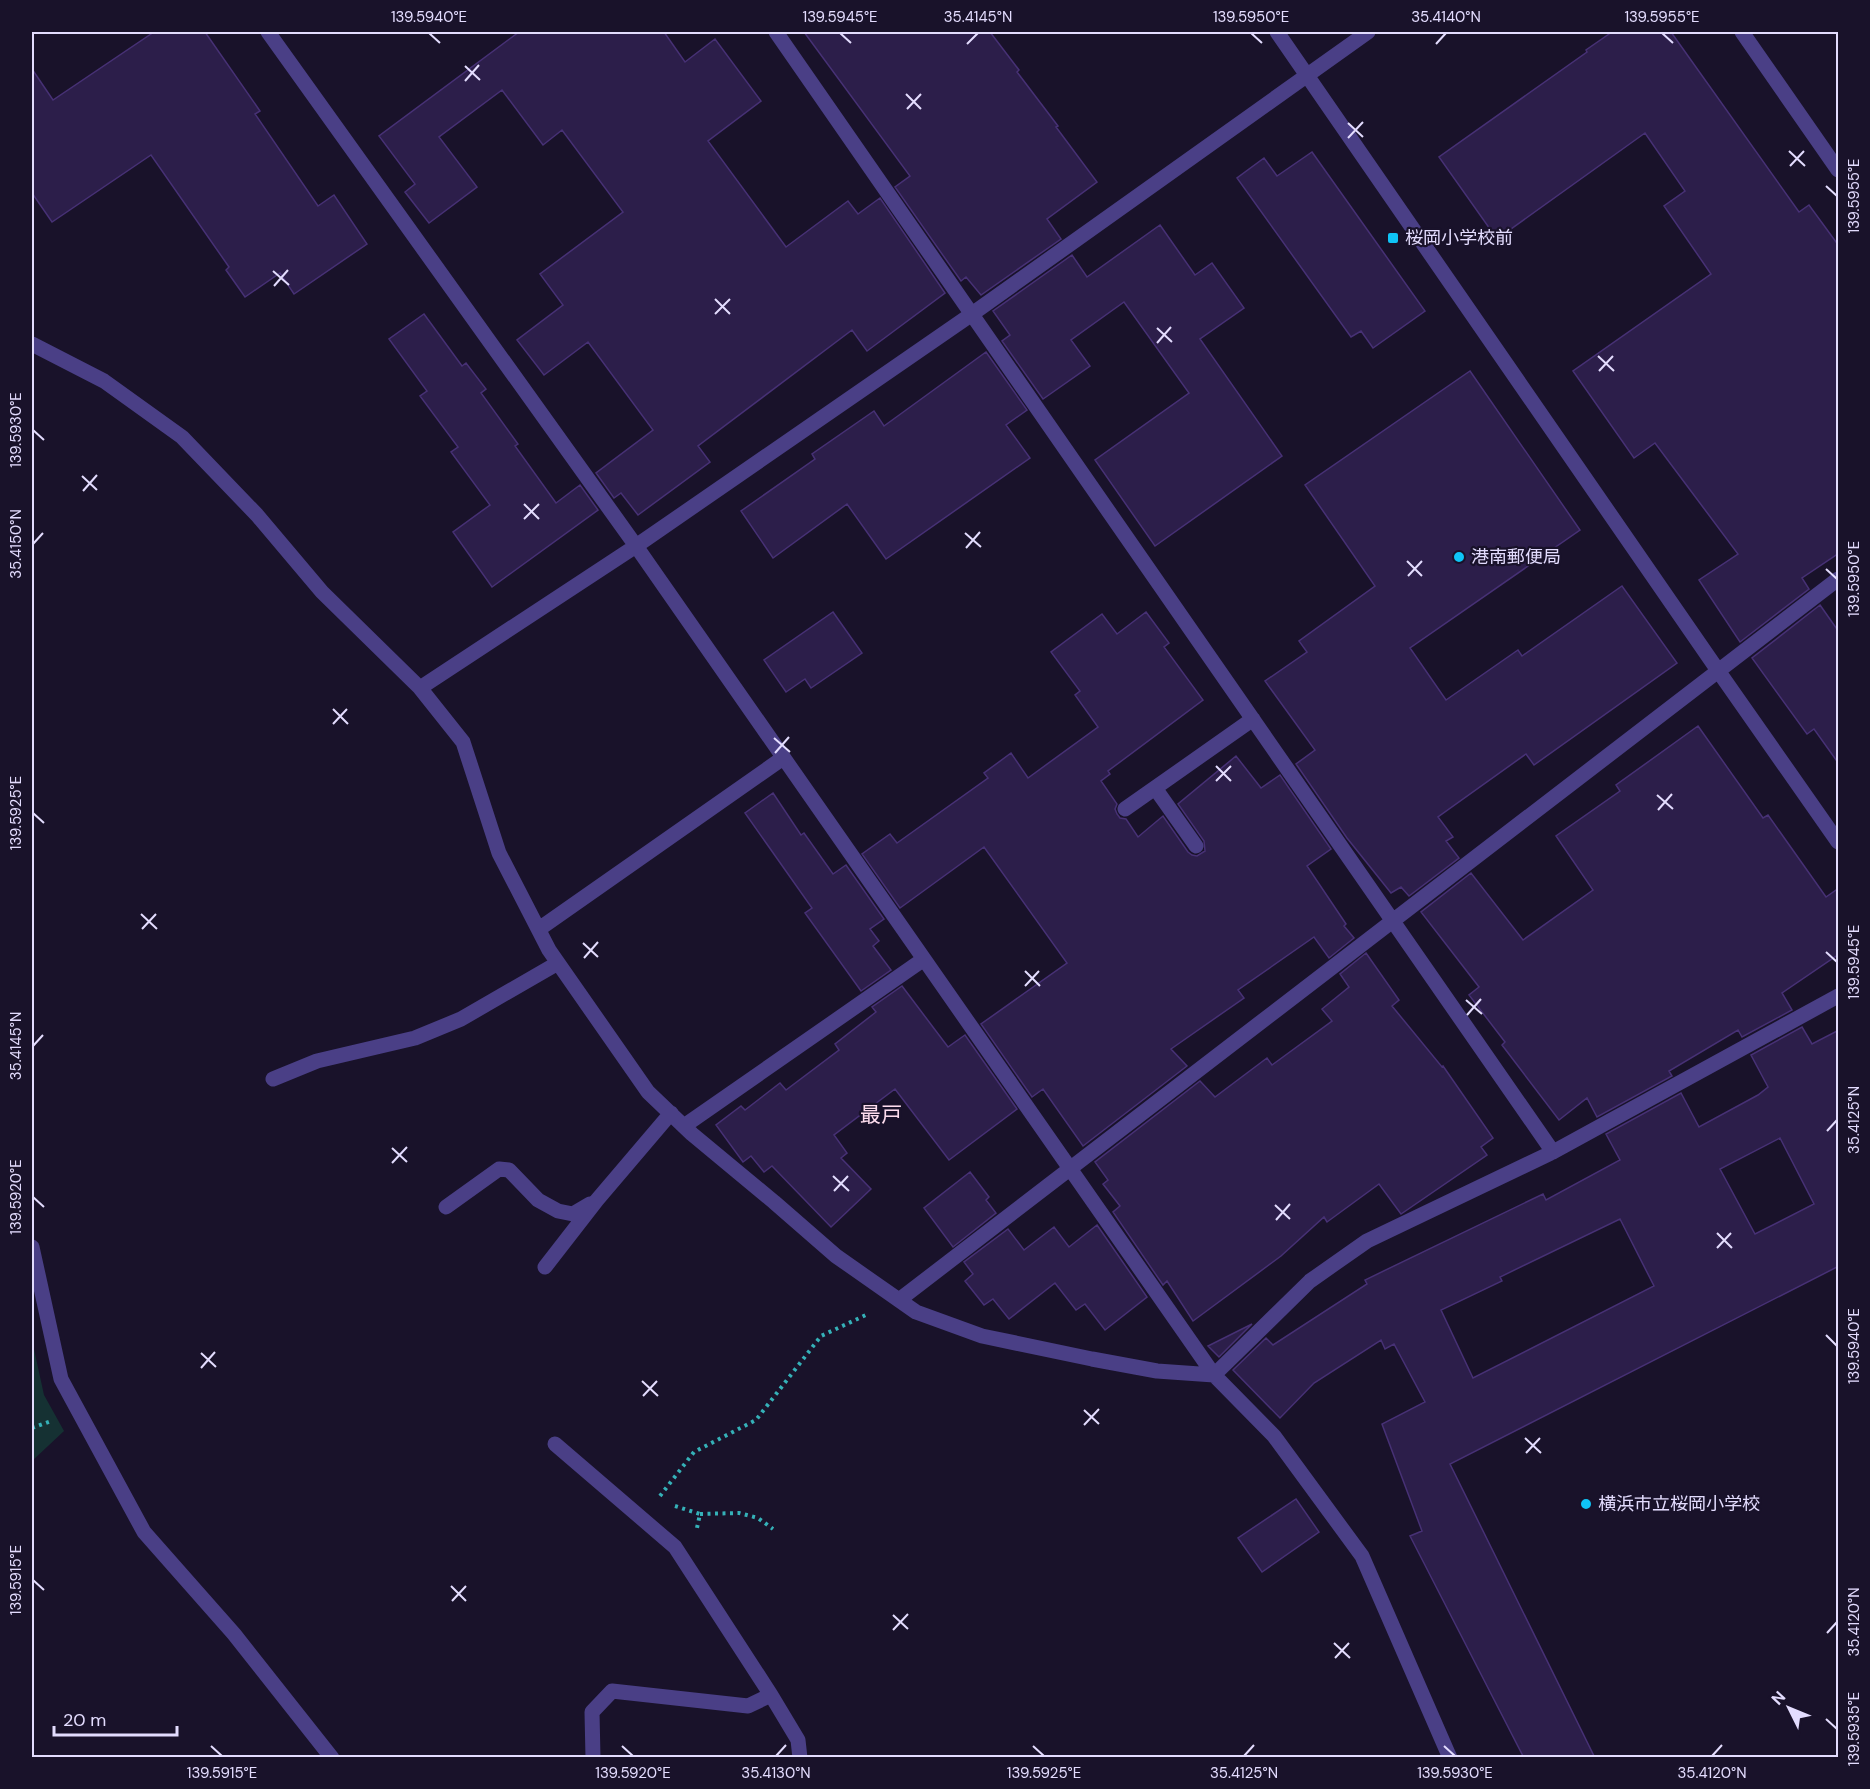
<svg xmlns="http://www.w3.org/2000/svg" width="1870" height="1789" font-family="'DM Sans','Noto Sans JP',sans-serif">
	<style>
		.green { fill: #153133 }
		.building { fill: #2c1e4a; stroke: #473175; stroke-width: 1.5; fill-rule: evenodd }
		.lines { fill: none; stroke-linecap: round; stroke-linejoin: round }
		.path { stroke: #35b1b8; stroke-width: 4; stroke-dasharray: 3 4.5; stroke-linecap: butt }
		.minor { stroke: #4a3f86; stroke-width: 15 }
		.ticks { fill: none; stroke: #e3dcfe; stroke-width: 2 }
		.poi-dot { fill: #0fc4f6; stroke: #19122a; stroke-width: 2 }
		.labels { text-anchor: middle; stroke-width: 4.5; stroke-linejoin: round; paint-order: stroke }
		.poi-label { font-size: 18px; fill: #e3dcfe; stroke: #19122a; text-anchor: start }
		.quarter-label { font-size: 21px; fill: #feddee; stroke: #19122a }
		.neatline { fill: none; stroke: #e3dcfe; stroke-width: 2 }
		.ticks-label { font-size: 15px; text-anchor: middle; fill: #e3dcfe }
	</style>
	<rect width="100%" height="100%" fill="#19122a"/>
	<path class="green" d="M32 1340 44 1395 64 1431 32 1461Z"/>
	<path class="building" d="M154 32H205L260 111 255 114 318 206 334 195 367 244 294 294 280 273 245 297 226 270 229 267 151 155 52 222 32 193V69L53 100Z
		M519 32H664L685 62 715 39 761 101 708 141 786 247 848 201 858 214 880 198 945 293 867 351 852 330 698 446 710 462 638 515 621 493 614 498 596 473 653 430 588 342 544 375 517 340 563 305 540 274 623 212 562 130 543 145 502 90 439 137 477 187 429 223 405 192 415 184 379 136Z
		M804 32H990L1019 70 1017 72 1058 126 1056 127 1097 182 1047 219 1061 239 981 295 966 277 961 281 895 187 910 176Z
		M1612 32H1671L1799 212 1809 205 1839 246V553L1802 578 1809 589 1740 642 1699 580 1738 554 1655 443 1634 458 1573 371 1711 274 1664 206 1685 191 1645 133 1497 239 1439 157 1587 52 1586 50Z
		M1312 152 1425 311 1373 348 1361 331 1351 337 1237 178 1264 158 1277 176Z
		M1160 225 1195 275 1212 263 1244 308 1200 339 1282 456 1155 546 1095 460 1189 393 1124 302 1071 340 1090 366 1043 399 1002 341 1010 335 993 311 1072 255 1087 277Z
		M424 314 462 366 466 363 486 389 481 393 518 444 515 446 556 503 580 485 598 510 492 587 453 532 490 505 451 452 458 447 420 396 427 391 389 339Z
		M986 352 1027 410 1006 425 1030 458 886 559 847 504 773 558 741 511 815 459 812 454 874 411 884 426Z
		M1470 371 1580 530 1410 648 1446 700 1518 650 1522 656 1622 586 1677 663 1534 765 1526 754 1438 817 1453 837 1446 841 1459 858 1409 896 1401 887 1391 893 1347 838 1296 764 1315 750 1265 681 1307 652 1299 641 1375 586 1305 485Z
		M1820 605 1839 632V764L1814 729 1807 734 1752 658Z
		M833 612 862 653 811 688 805 679 786 692 764 660Z
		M1146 612 1169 643 1164 647 1203 700 1108 771 1110 774 1101 781 1117 804 1115 809 1117 814 1120 818 1126 819 1138 837 1163 816 1188 852 1192 855 1197 856 1205 851 1204 841 1178 804 1236 756 1261 788 1280 775 1331 849 1307 866 1346 924 1344 926 1354 938 1329 958 1314 937 1238 990 1244 998 1171 1049 1187 1066 1083 1146 1043 1089 1032 1097 981 1024 1067 963 984 847 900 908 862 854 890 834 897 843 988 778 984 773 1011 753 1028 778 1098 727 1075 695 1080 691 1051 652 1102 614 1117 634Z
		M1698 726 1763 818 1768 815 1826 897 1839 888V954L1782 993 1792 1010 1742 1037 1738 1030 1669 1071 1672 1076 1597 1117 1587 1098 1559 1120 1502 1045 1505 1042 1469 995 1479 987 1421 912 1471 873 1523 940 1593 890 1556 836 1620 791 1616 785Z
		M773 793 801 835 804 833 833 874 846 865 884 919 870 929 879 941 873 946 891 970 861 991 805 913 812 908 745 813Z
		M1366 953 1399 1000 1392 1006 1442 1067 1443 1066 1493 1138 1481 1147 1487 1155 1401 1214 1379 1184 1327 1222 1324 1217 1281 1256 1193 1321 1167 1281 1163 1285 1113 1212 1120 1206 1103 1184 1108 1180 1095 1162 1200 1081 1215 1097 1267 1058 1272 1065 1332 1021 1322 1009 1349 987 1340 974Z
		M902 986 948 1047 965 1035 1017 1109 949 1160 895 1089 834 1135 847 1153 841 1158 871 1189 831 1227 772 1166 764 1172 751 1156 743 1162 716 1125 741 1106 745 1110 780 1083 786 1090 839 1050 835 1044 876 1012 872 1007Z
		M1802 1027 1812 1044 1839 1030V1266L1450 1464 1595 1758H1524L1410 1536 1422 1531 1382 1424 1425 1402 1394 1344 1385 1349 1381 1340 1314 1383 1280 1418 1233 1370 1266 1338 1273 1345 1367 1284 1365 1280 1543 1194 1546 1200 1620 1160 1606 1134 1681 1093 1699 1127 1758 1095 1768 1087 1751 1055ZM1780 1138 1814 1204 1755 1234 1720 1169ZM1620 1219 1654 1286 1473 1378 1441 1310 1502 1281 1500 1277Z
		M970 1172 989 1197 986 1200 996 1213 953 1247 924 1208Z
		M1097 1225 1147 1297 1105 1330 1085 1304 1076 1310 1055 1283 1009 1319 993 1299 984 1305 965 1281 973 1274 964 1262 1008 1229 1024 1250 1054 1227 1069 1247Z
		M1252 1324 1219 1357 1208 1346Z
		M1296 1499 1319 1532 1262 1572 1238 1538Z"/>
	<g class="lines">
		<path class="path" d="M32 1428 51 1421
			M660 1496 694 1452 756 1420 821 1336 868 1314
			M675 1506 700 1514 697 1528
			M700 1514 739 1513 758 1518 773 1529"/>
		<path class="minor" d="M268 32 636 546 1214 1375 1274 1436 1362 1556 1450 1758
			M776 32 1553 1152
			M1277 32 1719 672 1838 842
			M1742 32 1838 170
			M32 344 104 381 182 437 257 515 322 592 420 688 463 742 499 853 549 950 648 1092 692 1134 774 1202 836 1256 916 1312 982 1336 1092 1359 1157 1371 1214 1375
			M420 688 636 546 972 314 1368 32
			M1155 788 1196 846
			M1125 809 1253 719
			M539 929 783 758
			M273 1079 317 1061 415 1038 461 1019 558 963
			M684 1126 924 959
			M446 1207 499 1169 509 1170 538 1200 558 1211 573 1214 590 1204
			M32 1247 61 1379 144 1532 234 1634 332 1758
			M545 1267 597 1200 671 1113
			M899 1300 1838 579
			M1214 1375 1310 1281 1367 1241 1553 1152 1838 996
			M555 1444 675 1547 771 1695 798 1740 800 1758
			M593 1758 592 1712 612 1691 748 1706 771 1695"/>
	</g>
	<path class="ticks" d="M429 33 440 43M840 33 851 43M1251 33 1262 43M1662 33 1673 43M967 44 978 33M1436 44 1446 33M465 66 480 80M465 81 479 65M906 94 921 109M907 109 921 94M1348 123 1363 137M1348 138 1363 122M1789 151 1805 166M1790 166 1804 151M1826 186 1837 196M273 271 289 285M274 286 288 270M715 299 730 314M715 314 730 299M1157 328 1172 342M1157 343 1171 327M1598 356 1614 371M1599 371 1613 356M33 430 44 440M82 476 97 490M83 491 97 475M524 504 539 519M524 519 539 504M965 533 981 547M33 544 43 533M966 548 980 532M1407 561 1422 576M1826 569 1837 579M1408 576 1422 561M333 709 348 724M333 724 347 709M774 738 790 752M775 753 789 737M1216 766 1231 781M1216 781 1231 766M1657 795 1673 809M1658 810 1672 794M33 813 44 823M141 914 157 929M142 929 156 914M583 943 598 957M1826 952 1837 962M584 958 598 942M1025 971 1040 986M1025 986 1039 971M1466 1000 1482 1014M1467 1015 1481 999M33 1046 43 1035M1827 1131 1837 1120M392 1148 407 1162M392 1163 407 1147M833 1176 849 1191M834 1191 848 1176M33 1197 44 1207M1275 1205 1290 1219M1276 1220 1290 1204M1717 1233 1732 1248M1717 1248 1731 1233M1826 1335 1837 1346M201 1353 216 1367M201 1368 215 1352M642 1381 658 1396M643 1396 657 1381M1084 1410 1099 1424M1084 1425 1099 1409M1525 1438 1541 1453M1526 1453 1540 1438M33 1580 44 1590M451 1586 466 1601M452 1601 466 1586M893 1615 908 1629M893 1630 908 1614M1827 1633 1837 1622M1334 1643 1350 1658M1335 1658 1349 1643M1826 1719 1837 1729M211 1746 222 1756M622 1746 633 1756M1033 1746 1044 1756M1444 1746 1455 1756M776 1756 786 1745M1244 1756 1254 1745M1712 1756 1722 1745"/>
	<g class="poi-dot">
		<rect x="1387" y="232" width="12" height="12" rx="3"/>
		<circle cx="1459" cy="557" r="6"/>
		<circle cx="1586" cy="1504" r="6"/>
	</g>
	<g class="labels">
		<g class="poi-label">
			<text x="1405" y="244">桜岡小学校前</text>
			<text x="1471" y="563">港南郵便局</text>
			<text x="1598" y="1510">横浜市立桜岡小学校</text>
		</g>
		<g class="quarter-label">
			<text x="881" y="1122">最戸</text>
		</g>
	</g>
	<rect width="1870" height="1789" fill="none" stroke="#19122a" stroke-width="66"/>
	<g transform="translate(1789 1708) rotate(313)" stroke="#19122a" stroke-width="4.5" paint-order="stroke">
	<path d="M0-4.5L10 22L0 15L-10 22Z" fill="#e3dcfe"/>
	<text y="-9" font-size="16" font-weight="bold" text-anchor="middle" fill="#e3dcfe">N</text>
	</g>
	<path d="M54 1726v9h123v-9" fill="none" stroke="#e3dcfe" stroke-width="3"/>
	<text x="63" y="1726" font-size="18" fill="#e3dcfe" stroke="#19122a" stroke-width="4.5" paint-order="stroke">20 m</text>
	<rect x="33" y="33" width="1804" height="1723" class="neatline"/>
	<g class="ticks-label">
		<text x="429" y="22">139.5940°E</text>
		<text x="840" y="22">139.5945°E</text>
		<text x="978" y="22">35.4145°N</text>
		<text x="1251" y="22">139.5950°E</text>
		<text x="1446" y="22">35.4140°N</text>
		<text x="1662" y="22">139.5955°E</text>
		<text transform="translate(1854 196) rotate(-90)" y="5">139.5955°E</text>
		<text transform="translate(16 430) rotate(-90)" y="5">139.5930°E</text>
		<text transform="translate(16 544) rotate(-90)" y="5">35.4150°N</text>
		<text transform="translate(1854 579) rotate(-90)" y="5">139.5950°E</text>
		<text transform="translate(16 813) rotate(-90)" y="5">139.5925°E</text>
		<text transform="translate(1854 962) rotate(-90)" y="5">139.5945°E</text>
		<text transform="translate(16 1046) rotate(-90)" y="5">35.4145°N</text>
		<text transform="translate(1854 1120) rotate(-90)" y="5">35.4125°N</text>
		<text transform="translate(16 1197) rotate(-90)" y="5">139.5920°E</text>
		<text transform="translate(1854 1346) rotate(-90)" y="5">139.5940°E</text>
		<text transform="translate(16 1580) rotate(-90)" y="5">139.5915°E</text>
		<text transform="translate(1854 1622) rotate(-90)" y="5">35.4120°N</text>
		<text transform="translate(1854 1729) rotate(-90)" y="5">139.5935°E</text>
		<text x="222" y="1778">139.5915°E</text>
		<text x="633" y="1778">139.5920°E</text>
		<text x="776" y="1778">35.4130°N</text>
		<text x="1044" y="1778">139.5925°E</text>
		<text x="1244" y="1778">35.4125°N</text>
		<text x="1455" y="1778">139.5930°E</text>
		<text x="1712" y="1778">35.4120°N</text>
	</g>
</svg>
